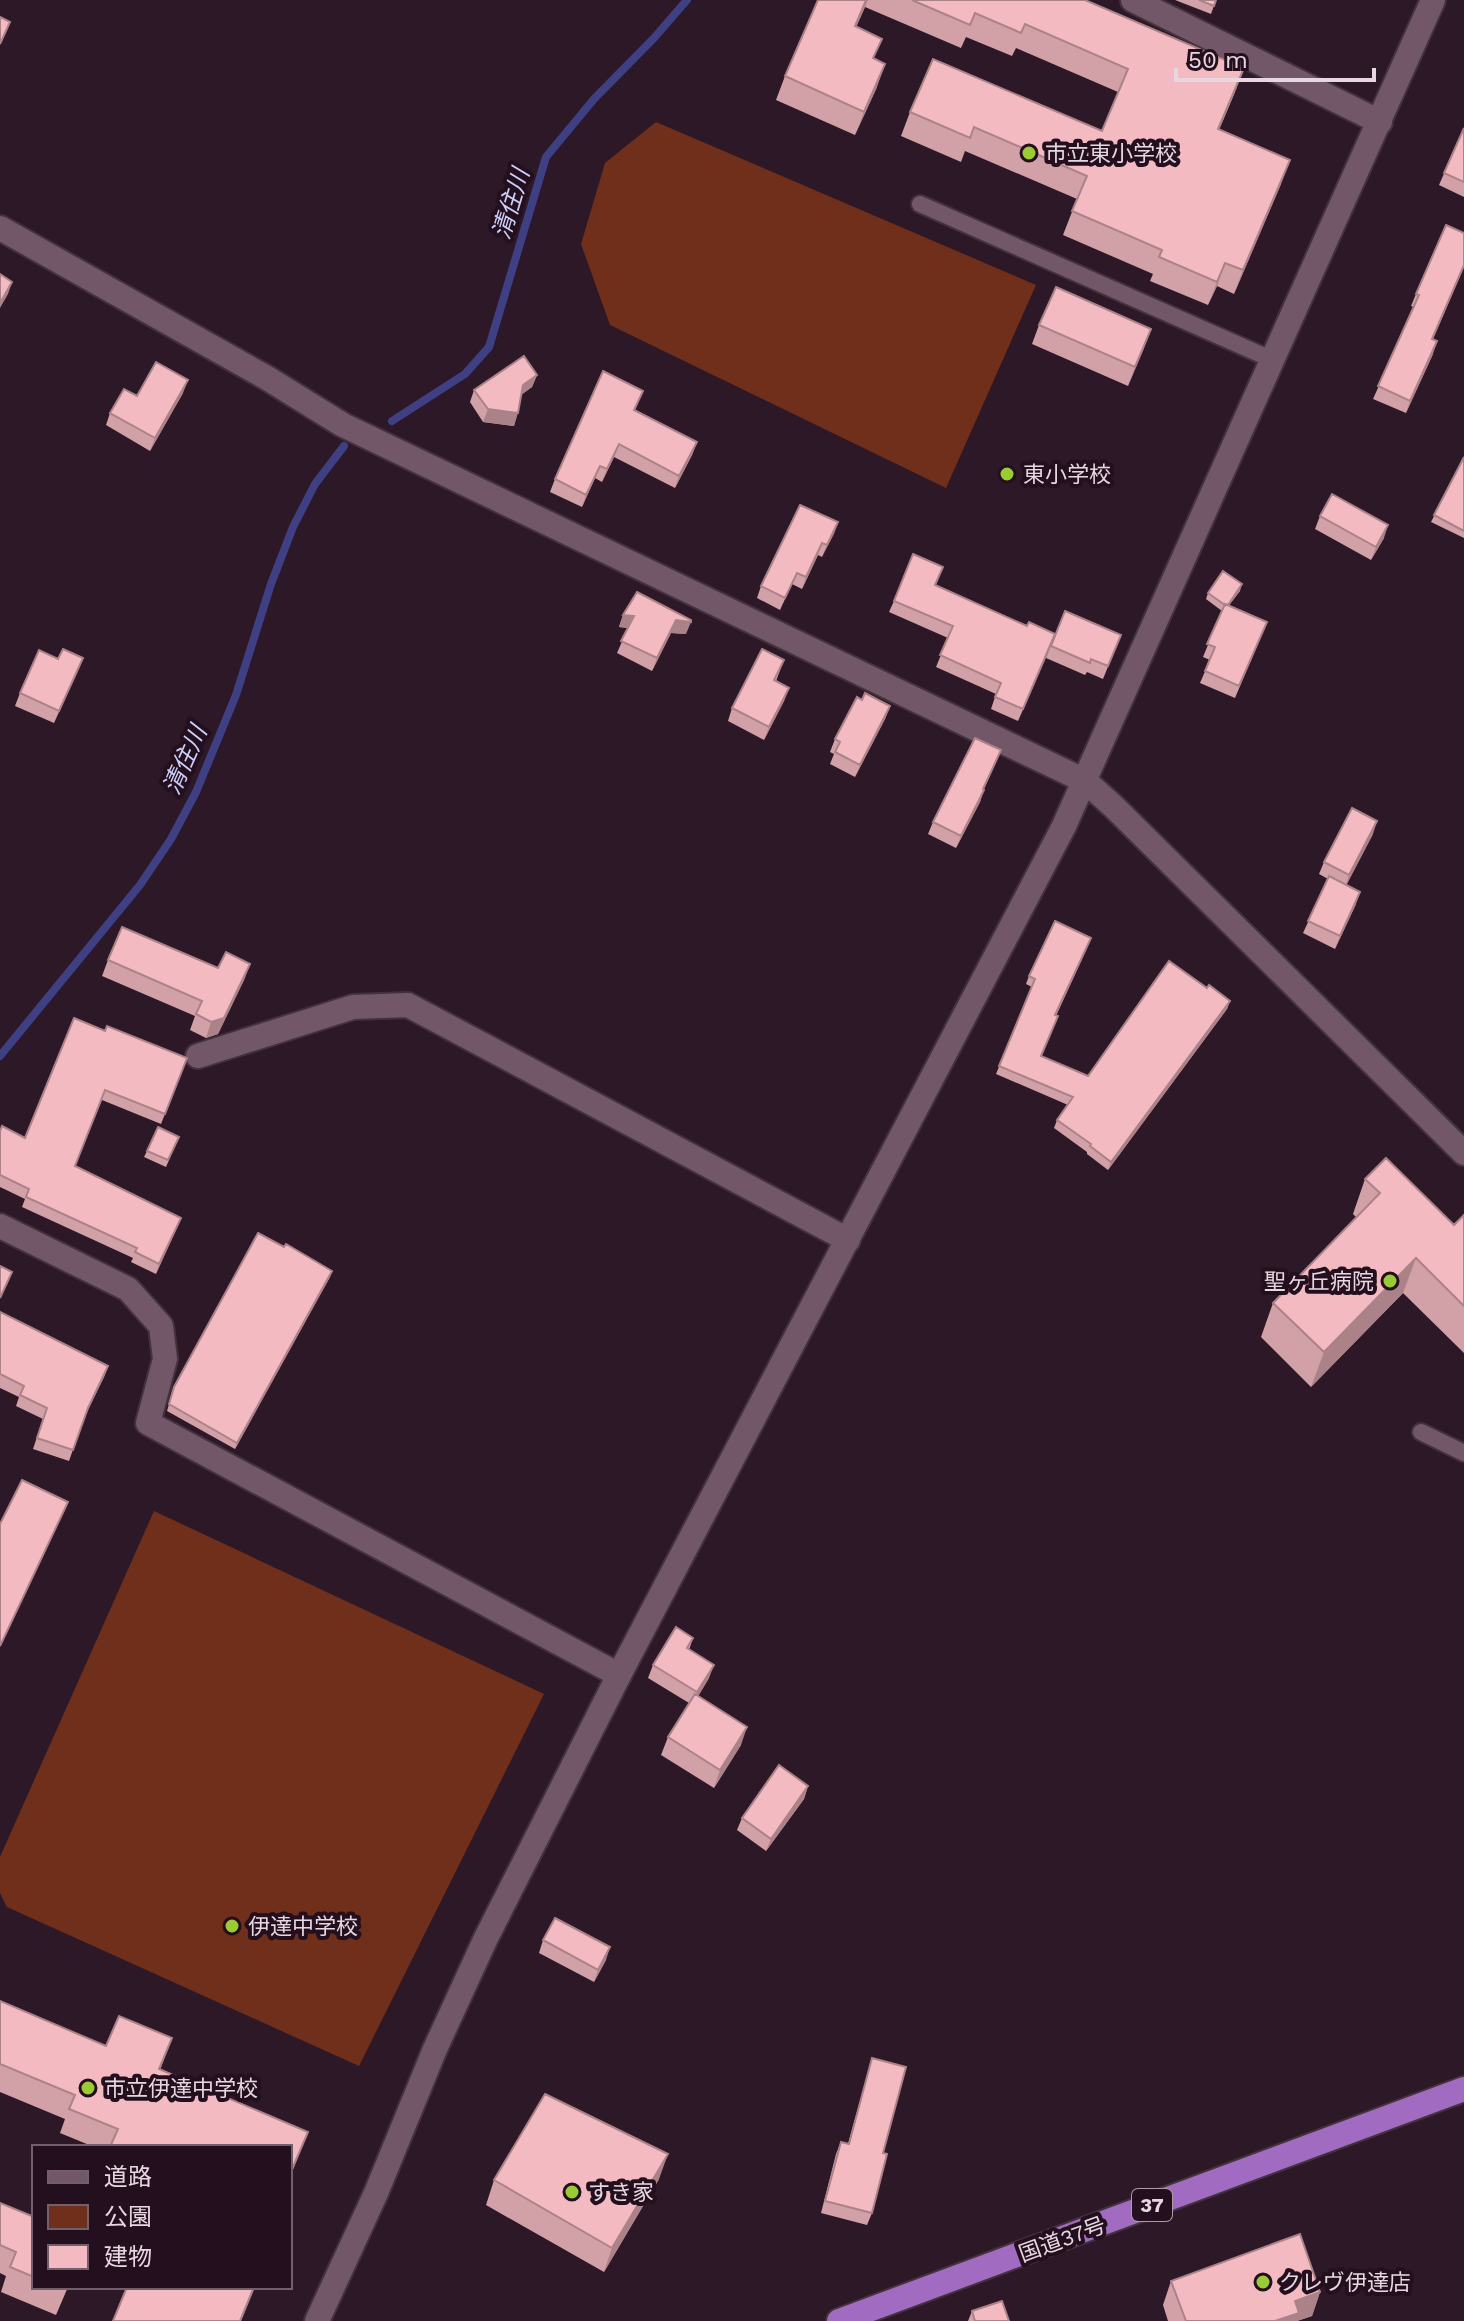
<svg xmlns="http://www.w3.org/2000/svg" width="1464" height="2321" font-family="'Work Sans','Noto Sans JP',sans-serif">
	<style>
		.green { fill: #6f2f1b }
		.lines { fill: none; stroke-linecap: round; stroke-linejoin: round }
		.stream { stroke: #3f3f84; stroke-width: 8 }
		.service-casing { stroke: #43323d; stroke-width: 20 }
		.minor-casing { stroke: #43323d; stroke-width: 28 }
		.tertiary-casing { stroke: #43323d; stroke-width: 28 }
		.trunk-casing { stroke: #43323d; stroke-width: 28 }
		.service { stroke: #715768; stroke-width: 16 }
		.minor { stroke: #715768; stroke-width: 24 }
		.tertiary { stroke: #715768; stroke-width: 24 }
		.trunk { stroke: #a26bc2; stroke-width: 24 }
		.wall { fill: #d2a0a7 }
		.shaded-wall { fill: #ab8288 }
		.building { fill: #f4bac2; stroke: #ab8288; stroke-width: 2 }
		.poi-dot { fill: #9acb35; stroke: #230f1d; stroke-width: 3 }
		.labels { text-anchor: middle; stroke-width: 8; stroke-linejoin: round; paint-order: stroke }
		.shield { fill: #230f1d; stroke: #ac9ba6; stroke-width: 2 }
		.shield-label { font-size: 20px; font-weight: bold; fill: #e6d7e0 }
		.poi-label { font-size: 22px; fill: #e6d7e0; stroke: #230f1d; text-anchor: start }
		.street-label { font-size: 22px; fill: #e6d7e0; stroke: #230f1d }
		.water-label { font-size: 24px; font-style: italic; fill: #cbcff9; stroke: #230f1d }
	</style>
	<rect width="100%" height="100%" fill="#2d1827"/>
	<path class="green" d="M656 122 1036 285 946 488 610 325 581 244 605 163Z
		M154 1511 544 1694 359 2066 7 1907 0 1893V1857Z"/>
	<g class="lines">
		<path class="stream" d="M392 421 465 374 489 347 546 157 594 99 654 38 687 0
			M0 1056 140 885 171 839 196 792 236 695 271 584 293 527 315 484 344 446"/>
		<defs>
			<path id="service" d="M920 204 1273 360
				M1421 1432 1464 1453"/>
			<path id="minor" d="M1133 0 1380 122
				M198 1056 353 1007 408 1005 848 1240
				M0 1226 128 1289 161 1326 165 1359 148 1423 619 1675"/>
			<path id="tertiary" d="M0 228 267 378 343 425 1085 781 1113 806 1464 1153
				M317 2321 376 2193 435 2049 485 1940 619 1675 1064 826 1433 0"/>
			<path id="trunk" d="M839 2321 1464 2089"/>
		</defs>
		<use href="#service" class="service-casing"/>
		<use href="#minor" class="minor-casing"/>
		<use href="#tertiary" class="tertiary-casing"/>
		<use href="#trunk" class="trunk-casing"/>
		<use href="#service" class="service"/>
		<use href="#minor" class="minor"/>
		<use href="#tertiary" class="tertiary"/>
		<use href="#trunk" class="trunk"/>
	</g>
	<path class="wall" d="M818 0H1085L1235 92 1219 130 1281 184 1234 294 1217 286 1208 305 1150 281 1153 274 1063 235 1077 199 965 151 961 162 901 136 910 112 1102 131 1118 92 1016 48 1012 56 966 37 961 48 865 7 856 27 875 59 877 87 855 135 776 100 785 76Z
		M1175 0H1216L1211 14Z
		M1464 128V197L1439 185Z
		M1464 267 1433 339V354L1406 413 1373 399 1414 307 1411 306 1416 294Z
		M1039 325 1144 348 1128 386 1032 344Z
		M537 375 532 387 521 395 514 426 483 422 470 402 474 390Z
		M183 393 150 451 106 425 110 413 137 396Z
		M638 403 635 410 697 442 692 455 675 488 614 457 602 482 595 478 582 507 550 492 555 479Z
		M1464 457V538L1431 522Z
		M1320 516 1384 538 1371 560 1315 529Z
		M838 522 822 557 818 555 802 589 792 584 780 610 757 598 761 586Z
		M936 586 1051 646 1018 721 991 709 996 694 936 667 948 638 889 612 894 601Z
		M1240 591 1229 605 1267 622 1235 698 1200 683 1210 660 1203 657 1222 611 1206 599 1208 593Z
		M623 615 686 634 671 633 652 671 617 653 628 628 619 627Z
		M1121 635 1103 679 1087 672 1085 675 1046 658 1051 646Z
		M83 658 54 723 15 706 20 693 58 659Z
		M784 660 776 681 789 688 784 701 764 740 728 721 732 708Z
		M890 706 885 719 855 777 830 764 834 754 830 752 835 739Z
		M996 762 984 789 980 802 956 848 928 834 933 822Z
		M1373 834 1346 885 1356 904 1335 949 1303 933 1328 879 1319 874 1324 862Z
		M1088 946 1056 1016 1041 1056 1088 1076 1207 988 1230 1001 1227 1009 1108 1170 1087 1154V1152L1054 1128 1057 1120 1068 1105 996 1074 1032 987 1026 984 1029 976Z
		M108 960 218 968 250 964 244 980 218 1034 206 1038 190 1030 195 1016 102 976Z
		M105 1031 187 1058 161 1124 102 1100 75 1166 181 1218 156 1274 131 1262 133 1258 22 1207 25 1199 0 1187V1131L25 1138Z
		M179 1137 166 1167 144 1157 147 1151Z
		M1365 1179 1454 1225 1464 1215V1353L1403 1293 1311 1387 1261 1337 1273 1303 1356 1217 1353 1214Z
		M330 1277 235 1449 167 1411 174 1387Z
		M0 1312 108 1366 104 1377 84 1418 69 1461 33 1449 43 1419 16 1406 19 1397 0 1388Z
		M693 1638 689 1650 709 1678 698 1696 741 1745 714 1788 661 1755 668 1737 689 1703 648 1678 653 1665Z
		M808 1786 804 1799 766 1851 737 1830 742 1818Z
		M543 1940 606 1960 594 1982 539 1953Z
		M0 2001 106 2046 119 2016 172 2038 160 2070 308 2132 290 2177V2147H94L60 2133 65 2119 0 2092Z
		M872 2058V2213L867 2225 821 2213 836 2154 841 2142 848 2144Z
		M659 2179 604 2272 486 2205 494 2180Z
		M0 2203 34 2217V2287H68L56 2315 1 2292 6 2276 0 2273Z
		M1171 2281 1320 2292 1312 2316 1297 2321H1168L1163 2305Z
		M972 2311 1009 2321H968Z"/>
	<path class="shaded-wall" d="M866 0H868L865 7 846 50Z
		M885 64 877 87 855 135 864 112Z
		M1244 68 1235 92 1209 153 1218 129Z
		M1290 160 1281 184 1234 294 1243 270Z
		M1225 263 1217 286 1208 305 1217 282Z
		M12 282 8 294 0 308V303Z
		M1151 329 1144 348 1128 386 1135 367Z
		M1437 341 1433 354 1406 413 1410 401Z
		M537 375 532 387 518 397 523 385Z
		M188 380 183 393 150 451 155 438Z
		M488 409 518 413 514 426 483 422Z
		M697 442 692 455 675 488 679 476Z
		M619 444 614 457 602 482 607 469Z
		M600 466 595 478 582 507 586 495Z
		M838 522 834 534 822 557 827 545Z
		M1388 525 1384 538 1371 560 1376 547Z
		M822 543 818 555 802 589 806 577Z
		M1242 584 1240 591 1224 612 1226 606Z
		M623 615 634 616 629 628 619 627Z
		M676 620 691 622 686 634 671 633 652 671 657 658Z
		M83 658 78 671 54 723 59 711Z
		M789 688 784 701 764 740 769 727Z
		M890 706 885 719 855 777 860 765Z
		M984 790 980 802 956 848 961 836Z
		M1377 821 1373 834 1345 888 1349 875Z
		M1360 892 1356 904 1335 949 1340 936Z
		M250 964 244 980 218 1034 206 1038 211 1022Z
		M1230 1001 1227 1009 1108 1170 1111 1162Z
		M181 1218 177 1228 156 1274 159 1264Z
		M1416 1258 1403 1293 1311 1387 1324 1352Z
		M332 1271 330 1277 235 1449 237 1443Z
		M108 1366 104 1377 83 1419 88 1408Z
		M714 1665 709 1678 693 1705 697 1692Z
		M747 1727 741 1745 714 1788 720 1770Z
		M808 1786 804 1799 766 1851 771 1839Z
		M610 1947 606 1960 594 1982 598 1970Z
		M668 2154 659 2179 604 2272 612 2248Z
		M254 2287H255L241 2321H240Z
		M1320 2292 1312 2316 1297 2321H1275L1295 2301Z"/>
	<path class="building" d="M818 0H866L855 26 882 39 873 58 885 64 864 112 785 76Z
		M912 0H1085L1244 68 1218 129 1290 160 1243 270 1225 263 1217 282 1159 257 1162 250 1072 211 1087 176 974 127 970 138 910 112 933 59 1102 131 1128 69 1025 24 1021 33 975 13 970 25Z
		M1199 0H1216L1214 6Z
		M0 17 10 22 0 44Z
		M1464 128V182L1444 173Z
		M1446 225 1464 233V265L1432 339 1437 341 1410 401 1378 386 1419 295 1416 294Z
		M0 274 12 282 0 303Z
		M1056 287 1151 329 1135 367 1039 325Z
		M524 356 537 375 523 385 518 413 488 409 474 390Z
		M156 362 188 380 155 438 110 413 124 389 137 396Z
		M603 371 643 391 634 410 697 442 679 476 619 444 607 469 600 466 586 495 555 479Z
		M1464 457V531L1434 515Z
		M1332 494 1388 525 1376 547 1320 516Z
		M800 505 838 522 827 545 822 543 806 577 797 573 785 598 761 586Z
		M913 554 943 567 935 585 1027 626 1029 622 1055 634 1023 709 995 697 1001 683 940 655 953 626 894 601Z
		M1223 571 1242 584 1228 605 1225 604V605L1208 593Z
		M637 592 691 620V622L676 620 657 658 621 641 634 616 623 615Z
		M1225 604 1267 622 1239 686 1205 671 1215 647 1207 644Z
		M1065 611 1121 635 1108 666 1091 659 1090 663 1051 646Z
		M63 649 83 658 59 711 20 693 39 650 58 659Z
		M762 649 784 660 774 680 789 688 769 727 732 708Z
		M865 693 890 706 860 765 835 752 840 742 835 739 857 697 862 700Z
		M975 738 1001 750 983 789 984 790 961 836 933 822Z
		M1352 808 1377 821 1349 875 1324 862Z
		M1329 876 1360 892 1340 936 1308 921Z
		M1055 921 1091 938 1055 1015 1058 1016 1041 1056 1088 1076 1169 961 1207 988 1209 985 1230 1001 1111 1162 1090 1146 1091 1144 1057 1120 1073 1097 999 1066 1035 979 1029 976Z
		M122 927 218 968 226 952 250 964 224 1018 211 1022 196 1014 202 1001 108 960Z
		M74 1018 105 1031 107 1026 187 1058 165 1114 105 1090 75 1166 181 1218 159 1264 135 1252 137 1248 26 1197 29 1189 0 1175V1131L2 1126 25 1138Z
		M158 1127 179 1137 168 1160 147 1151Z
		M1386 1158 1454 1225 1464 1215V1306L1416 1258 1324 1352 1273 1303 1380 1193 1365 1179Z
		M258 1233 284 1247 286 1244 332 1271 237 1443 169 1404 174 1387Z
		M0 1266 12 1272 0 1298Z
		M0 1312 108 1366 88 1408 73 1450 37 1438 47 1408 20 1395 24 1386 0 1374Z
		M22 1480 68 1502 0 1646V1524Z
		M676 1627 693 1638 687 1648 714 1665 697 1692 653 1665Z
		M695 1694 747 1727 720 1770 668 1737Z
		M779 1765 808 1786 771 1839 742 1818Z
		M555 1918 610 1947 598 1970 543 1940Z
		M0 2001 106 2046 119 2016 172 2038 159 2069 308 2132 290 2174V2147H110L118 2129 69 2109 75 2095 0 2064Z
		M872 2058 906 2067 883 2153 887 2154 872 2213 825 2201 841 2142 849 2144Z
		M545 2094 668 2154 612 2248 494 2180Z
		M0 2203 34 2217V2277L10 2267 16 2252 0 2245Z
		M1300 2234 1320 2292 1295 2301 1299 2313 1275 2321H1186L1171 2281Z
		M127 2287H254L240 2321H113Z
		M1002 2301 1009 2321H975L972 2311Z"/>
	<g class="poi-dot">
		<circle cx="1029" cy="153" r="8"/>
		<circle cx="1007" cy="474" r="8"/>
		<circle cx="1390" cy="1281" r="8"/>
		<circle cx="232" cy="1926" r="8"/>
		<circle cx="88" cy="2088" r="8"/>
		<circle cx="572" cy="2192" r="8"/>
		<circle cx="1263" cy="2282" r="8"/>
	</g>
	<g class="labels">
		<rect class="shield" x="1132" y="2189" width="40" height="32" rx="6"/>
		<g class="shield-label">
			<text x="1152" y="2212">37</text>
		</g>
		<g class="poi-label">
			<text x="1045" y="161">市立東小学校</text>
			<text x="1023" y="482">東小学校</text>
			<text x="1374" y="1289" text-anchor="end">聖ヶ丘病院</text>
			<text x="248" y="1934">伊達中学校</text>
			<text x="104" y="2096">市立伊達中学校</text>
			<text x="588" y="2200">すき家</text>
			<text x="1279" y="2290">クレヴ伊達店</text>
		</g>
		<g class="street-label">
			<text transform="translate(1062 2239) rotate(-20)" y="8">国道37号</text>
		</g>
		<g class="water-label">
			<text transform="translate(511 204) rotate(-73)" y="8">清住川</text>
			<text transform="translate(185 760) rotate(-66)" y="8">清住川</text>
		</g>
	</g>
	<rect x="32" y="2145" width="260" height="144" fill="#230f1d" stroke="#715f6b" stroke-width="2"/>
	<rect x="48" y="2171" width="40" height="12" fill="#715768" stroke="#715f6b" stroke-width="2"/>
	<text x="104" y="2185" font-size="24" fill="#e6d7e0">道路</text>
	<rect x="48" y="2205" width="40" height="24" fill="#6f2f1b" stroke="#715f6b" stroke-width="2"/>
	<text x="104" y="2225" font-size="24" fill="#e6d7e0">公園</text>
	<rect x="48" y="2245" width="40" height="24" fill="#f4bac2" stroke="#715f6b" stroke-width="2"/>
	<text x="104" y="2265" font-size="24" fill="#e6d7e0">建物</text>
	<path d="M1176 68v12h198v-12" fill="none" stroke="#e6d7e0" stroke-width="4"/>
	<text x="1188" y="68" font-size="24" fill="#e6d7e0" stroke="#230f1d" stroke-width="6" paint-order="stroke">50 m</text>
</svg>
